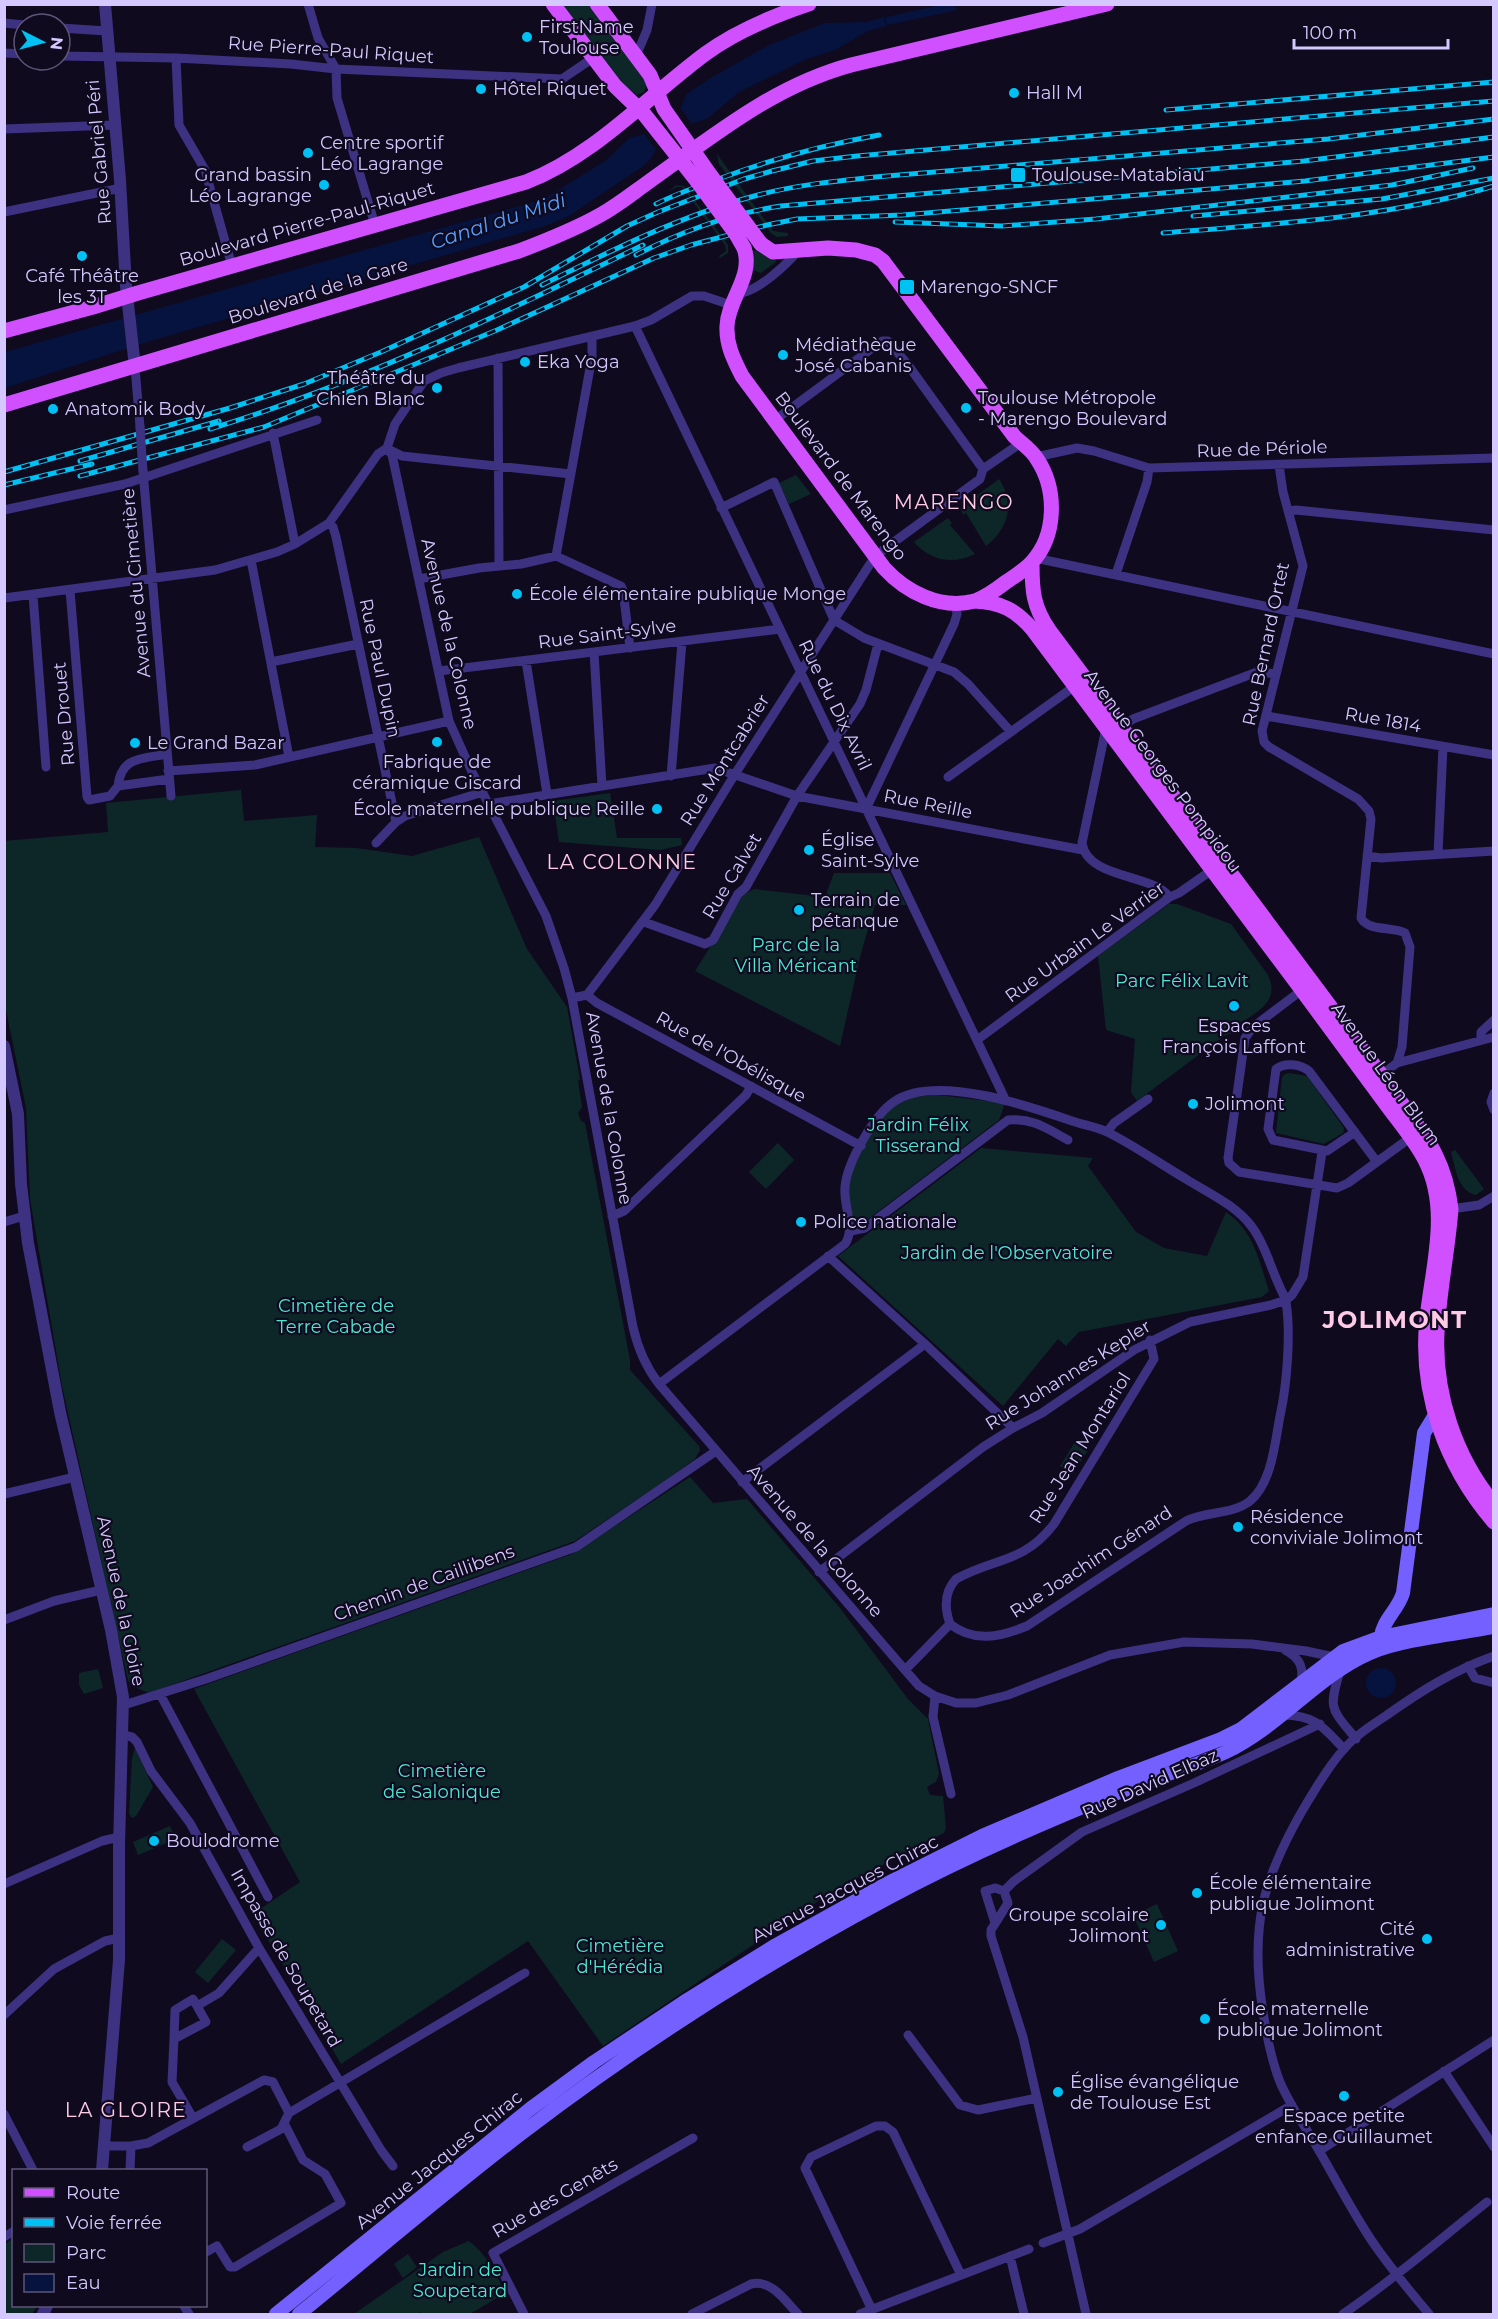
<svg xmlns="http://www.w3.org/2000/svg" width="1498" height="2319" font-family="Montserrat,sans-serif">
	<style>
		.green { fill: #0d2729 }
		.water { fill: #05133e }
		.pier { fill: #100a1f }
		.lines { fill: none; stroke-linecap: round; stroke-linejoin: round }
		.minor { stroke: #3d3182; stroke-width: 9 }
		.tertiary { stroke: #3d3182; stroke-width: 12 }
		.secondary { stroke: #745fff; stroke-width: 14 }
		.primary { stroke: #d04fff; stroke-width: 15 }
		.rail-casing { stroke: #00c1f3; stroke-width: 5 }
		.rail { stroke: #100a1f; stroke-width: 3; stroke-dasharray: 9; stroke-linecap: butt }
		.minor-bridge { stroke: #3d3182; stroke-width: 9 }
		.primary-bridge { stroke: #d04fff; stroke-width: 15 }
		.poi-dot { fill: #00c1f3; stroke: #100a1f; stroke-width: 2 }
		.labels { text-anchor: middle; stroke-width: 4.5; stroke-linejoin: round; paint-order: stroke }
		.poi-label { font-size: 18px; fill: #d4c8ff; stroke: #100a1f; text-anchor: start }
		.street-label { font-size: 18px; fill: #d4c8ff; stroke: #100a1f }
		.park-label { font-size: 18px; fill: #4be8d2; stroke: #100a1f }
		.water-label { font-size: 20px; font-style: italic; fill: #569fff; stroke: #100a1f }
		.neighbourhood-label { font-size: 20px; letter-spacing: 1.5px; fill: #ffcae6; stroke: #100a1f }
		.district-label { font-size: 24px; font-weight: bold; letter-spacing: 1.5px; fill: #ffcae6; stroke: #100a1f }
	</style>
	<rect width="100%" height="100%" fill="#100a1f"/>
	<path class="green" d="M560 5H591L639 68 647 85 644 92 637 95 621 83Z
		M717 154 773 231 788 233V236L777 237 771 233 719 164Z
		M676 185 684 186 728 245V253L720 258 719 256 726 251 725 245 682 187H677L669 191Z
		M754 250 775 258 776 262 761 273 752 270V252Z
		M796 475 811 494 789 504 779 483Z
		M999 479C1016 504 1008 529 986 546L966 513 963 515 960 508Z
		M948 518 952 523 950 525 975 554C952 565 931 561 914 542Z
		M241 790 244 821 317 815 315 847 356 848 412 856 479 837 527 949 567 1007 580 1079 578 1081 582 1107 578 1113 581 1121 585 1123 630 1360V1370L699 1446 700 1450 695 1459 659 1485 575 1541 149 1693 132 1686 128 1680 62 1386 30 1199 26 1108 5 1005 4 841 108 832 106 803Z
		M610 793 617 838H681L682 845 660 850 559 842 553 801Z
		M834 873H890L906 905H875L860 957 840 1046 695 971 744 894 754 889 825 897Z
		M1169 904H1177L1231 924 1268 975C1281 1003 1254 1013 1235 1027L1234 1032 1224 1036 1137 1101 1131 1092 1135 1039 1106 1030 1098 956Z
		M1289 1073 1307 1076 1344 1128 1343 1133 1324 1144 1276 1133 1282 1077 1285 1074Z
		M938 1095 1005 1103 999 1120 863 1223C839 1226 848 1177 854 1164 860 1149 883 1111 897 1103 909 1096 925 1096 938 1095Z
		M778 1143 794 1160 766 1189 749 1172Z
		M981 1148 1093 1158 1088 1166 1136 1232 1164 1248 1207 1256 1226 1212C1254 1231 1259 1261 1269 1291L1262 1297 1079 1332 1066 1346 1058 1339 1003 1406 838 1256Z
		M1455 1150 1484 1189 1476 1195C1457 1190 1456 1169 1451 1152Z
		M1075 1442 1088 1450 1073 1474 1060 1466Z
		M690 1477 713 1503 747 1499 840 1608 908 1699 928 1719 939 1774 936 1782 927 1787 930 1795 943 1796 946 1828 944 1833 836 1889 603 2046 528 1941 341 2064 253 1914 300 1882 194 1689 572 1554Z
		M98 1669 103 1688 84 1694 79 1685V1673Z
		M135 1748 153 1787 136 1816 132 1818 129 1814 132 1758Z
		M170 1826 176 1839 138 1855 133 1842Z
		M1157 1904 1178 1951 1154 1962 1133 1915Z
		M222 1939 236 1950 208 1983 195 1972Z
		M13 2238 14 2306H37L32 2314H5V2244Z
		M469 2241C487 2255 496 2273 505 2293L470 2314H421L420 2312 417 2314H354L443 2252Z
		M408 2254 417 2267 403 2278 394 2264Z"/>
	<path class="water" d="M941 5H954L957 10 888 25 886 22V17Z
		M884 17 886 26 868 31 835 50 806 59 739 92 707 119 690 124 656 149 652 157 642 167 569 216 545 226 144 343 5 388V352L544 199 608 159 629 138 644 134 680 109 687 94 709 79 769 45 825 23 867 22Z
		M1366 1683a15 15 0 1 1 30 0a15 15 0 1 1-30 0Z"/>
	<path class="pier" d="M678 105 694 126 658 153 642 131Z"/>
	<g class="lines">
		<path class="minor" d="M308 4 318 38 336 69 337 98 375 225
			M4 23 24 25
			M60 28 107 31
			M4 53 24 54
			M60 56 176 58 291 64 336 69 562 79 593 58
			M636 56 647 30 652 4
			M176 58 179 125 205 170 232 266
			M4 129 115 125
			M4 212 121 188
			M736 294C757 293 786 265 799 250
			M635 326 1005 1099
			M498 358 499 566
			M135 367 140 427
			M775 420 882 341H888L908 365 983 469
			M273 433 295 544
			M387 448 392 455 394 464 449 721 472 772 546 916 564 968 572 998 633 1327C638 1349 645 1366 659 1384L905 1670 919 1686 935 1696 956 1703H976L1008 1695 1110 1655 1184 1642 1252 1644 1306 1651 1334 1657
			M388 449 402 456 571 474
			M1036 457 1077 448 1094 451 1149 468 1494 458
			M1279 465 1283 492 1303 566 1262 731 1264 742 1269 747 1358 799 1369 811 1371 819 1361 918C1369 932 1392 926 1405 933L1410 947 1402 1047 1397 1063
			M143 471 171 796
			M721 508 774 482 834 620
			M4 510 125 484 317 420
			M1290 511 1296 510 1494 530
			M329 523 333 527 336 537 396 822
			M556 556 592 357V336
			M1035 558 1494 654
			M251 560 289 757
			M1116 574 1147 482 1149 468
			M419 579 479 568 521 564 556 556 621 586 623 590 630 648
			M70 590 87 797 89 800 110 796 118 786
			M33 595 46 767
			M4 598 215 570 277 552 295 544 329 523 378 454 387 448 395 424 424 381 441 373 458 368 635 326 651 320 692 296H704L731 305
			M834 620 864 638 954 672 968 684 1011 732
			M594 652 602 786
			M526 661 547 794
			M271 662 358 644
			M439 671 780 629
			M1266 716 1494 755
			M1121 727 1133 719 1257 672 1276 674
			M1106 728 1082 843C1086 874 1137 875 1159 888 1163 890 1167 894 1170 897
			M167 754C143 759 121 756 118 786L169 779
			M168 771 255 765 449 721
			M671 776 682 642
			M948 777 1075 686
			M489 804 715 768 797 796 1083 850
			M866 809 954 624 957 614 955 603
			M376 843 396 822 405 816 483 792
			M1438 854 1443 747
			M1367 856 1381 858 1494 851
			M644 922 705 944 713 940 738 894 746 887 797 796 860 704 866 690 878 644
			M1302 990 1253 1027 1245 1038 1228 1158 1229 1163 1239 1172 1337 1188 1348 1183 1414 1135
			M587 995 597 1003 861 1146
			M572 998 587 995 655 905 735 774 870 564 883 550 980 479 983 469 1021 443
			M977 1040 1170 897 1179 893 1212 870
			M1481 1040V1032L1494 1020
			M1377 1078 1397 1063 1494 1037
			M1494 1093 1491 1102 1494 1110
			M1107 1132 1114 1123 1148 1099
			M1355 1132 1327 1151 1273 1140 1268 1129 1276 1069C1285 1062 1300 1064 1309 1071L1377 1162
			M1451 1209 1479 1205 1494 1196
			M612 1216 624 1211 746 1095 751 1086
			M4 1222 24 1216
			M851 1231 865 1228 1008 1120C1033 1118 1046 1128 1068 1140
			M828 1256 925 1344 1013 1428
			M659 1384 845 1244C856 1228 843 1206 845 1187 847 1163 874 1114 895 1101 936 1074 1029 1106 1072 1121 1084 1125 1096 1127 1107 1132 1134 1145 1160 1164 1186 1179 1208 1193 1236 1205 1252 1227 1265 1244 1270 1266 1279 1285 1281 1291 1285 1296 1286 1302 1291 1333 1287 1385 1280 1416 1275 1442 1272 1483 1250 1501 1232 1515 1206 1511 1186 1521L1027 1626C1000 1637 974 1643 950 1624L905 1670
			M742 1482 925 1344
			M4 1494 75 1477
			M819 1572 983 1447 1013 1428 1042 1413 1134 1350 1190 1322 1271 1305 1286 1300 1292 1295 1303 1277 1322 1152
			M4 1620 54 1601 101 1590
			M950 1624C944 1607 944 1592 956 1579 996 1557 1023 1564 1054 1524L1154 1359 1150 1340
			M1285 1650C1300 1658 1305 1668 1300 1685
			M1468 1666 1475 1678 1494 1683
			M1340 1671C1328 1710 1331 1708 1356 1739
			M160 1694 268 1897
			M935 1696 933 1717 951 1794
			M124 1705 206 1679 576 1547 716 1451
			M1283 1715C1315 1715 1323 1727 1344 1749
			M123 1735 132 1737 137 1742 151 1771 190 1823 259 1948 381 2150 393 2166
			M4 1884 102 1841 119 1837
			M1004 1891 1014 1881 1082 1832 1194 1783 1320 1724
			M995 1923 985 1891 995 1888 1004 1891 1008 1903 991 1930V1936L1023 2037 1086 2314
			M4 2015 54 1969 105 1941 119 1938
			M908 2035 960 2105 978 2110 1037 2098
			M174 2039 175 2010 193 1999 197 2006
			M1444 2071 1494 2147
			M4 2114 33 2170
			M193 2118 172 2082 174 2039 206 2022 197 2006 219 1993 259 1948
			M104 2146H131L148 2143 264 2080 273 2082 289 2113
			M247 2147 281 2129 289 2113 525 1973
			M1319 2151 1494 2040
			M130 2170 131 2146
			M4 2237 14 2231
			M1043 2243 1080 2229 1292 2105
			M206 2252 217 2246 230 2267H235L341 2203 325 2174 303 2160 285 2125
			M1010 2256 1024 2314
			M184 2306 189 2314
			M872 2310 805 2168 811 2157 876 2126H885L893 2132 961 2275
			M524 2314 493 2253 693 2138
			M692 2314 751 2284C772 2279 785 2301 798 2314
			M860 2314 1029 2249
			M1343 2314C1393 2280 1439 2240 1487 2202
			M1429 2314C1408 2289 1386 2263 1368 2235 1350 2207 1335 2178 1318 2149 1306 2127 1290 2106 1280 2082 1271 2059 1267 2036 1263 2012 1249 1925 1263 1876 1308 1801 1319 1783 1330 1764 1344 1749 1356 1735 1372 1725 1387 1715 1421 1691 1454 1670 1494 1656"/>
		<path class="tertiary" d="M105 4 120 180 126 286 135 367
			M4 1046 18 1114 21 1184 28 1243 60 1412 111 1630 123 1697 119 1846V1960L102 2170
			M43 2314 47 2306"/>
		<path class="secondary" d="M1381 1637C1382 1621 1398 1610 1403 1593L1424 1433 1435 1415
			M276 2314 530 2109 594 2062 684 2002 776 1945 884 1885 982 1836 1118 1778 1221 1739 1241 1729 1343 1651 1381 1637 1494 1614
			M299 2314C373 2254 446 2191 522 2133 637 2045 759 1967 886 1899 962 1858 1042 1823 1122 1791 1156 1777 1193 1767 1226 1752 1279 1727 1317 1676 1370 1653 1402 1639 1458 1634 1494 1627"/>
		<path class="primary" d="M553 4 615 86 644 114 697 181
			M597 4 650 75 664 109 711 176
			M744 248C754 276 728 299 727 326 726 345 734 360 742 376L884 568C906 592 940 610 975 601 986 597 997 589 1006 582 1015 576 1025 570 1032 562 1057 535 1057 489 1037 459 1032 450 1021 443 1014 436L883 261 875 255 856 250 828 248 773 252 761 244
			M4 331 93 307 138 293 526 182C594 156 647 97 705 54 735 32 773 16 809 4
			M4 405 519 251C548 240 576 229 602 214 618 205 633 193 647 183 712 137 773 86 851 65L1107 4
			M1032 563C1032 591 1033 606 1049 630L1388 1084C1419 1130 1444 1151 1451 1209 1448 1250 1439 1291 1437 1333 1434 1393 1455 1457 1494 1504
			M974 601C1001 602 1016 610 1033 630 1121 747 1208 865 1296 982 1326 1023 1356 1063 1386 1104 1399 1122 1415 1140 1425 1160 1451 1210 1432 1267 1427 1319 1419 1393 1446 1466 1494 1522"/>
		<defs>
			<path id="rail" d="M1166 110 1494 82
				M656 204C678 193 701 185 724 177 778 157 823 145 879 135
				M1193 216 1382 199 1494 178
				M895 222 1002 226 1096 219 1392 185 1473 168
				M1163 233C1274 224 1386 218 1494 186
				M636 255C682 231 729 214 781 206L1304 161 1494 137
				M542 285C612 250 682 215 758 195 796 185 836 181 875 177L1328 139 1494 119
				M210 429C358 384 504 313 643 245
				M80 461 219 421
				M4 472 230 408 304 384 381 352 524 287 627 226 658 212 744 179 772 171 813 161 857 156 1494 101
				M80 476 264 427 497 330 654 258 691 245 767 225 797 219 903 215 1305 181 1494 157
				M4 485 92 464"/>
		</defs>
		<use href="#rail" class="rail-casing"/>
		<use href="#rail" class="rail"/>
		<path class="minor-bridge" d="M140 427 143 471"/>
		<path class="primary-bridge" d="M711 176 761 244
			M697 181 736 234 744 248"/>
	</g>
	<g class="poi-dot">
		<circle cx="527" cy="37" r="6"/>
		<circle cx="481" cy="89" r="6"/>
		<circle cx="1014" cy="93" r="6"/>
		<circle cx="308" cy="153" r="6"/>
		<rect x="1010" y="167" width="16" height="16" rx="3"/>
		<circle cx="324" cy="185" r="6"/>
		<circle cx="82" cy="256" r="6"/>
		<rect x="899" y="279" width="16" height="16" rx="3"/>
		<circle cx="783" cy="355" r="6"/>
		<circle cx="525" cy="362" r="6"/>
		<circle cx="437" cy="388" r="6"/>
		<circle cx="966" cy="408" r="6"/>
		<circle cx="53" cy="409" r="6"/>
		<circle cx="517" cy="594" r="6"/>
		<circle cx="437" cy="742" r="6"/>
		<circle cx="135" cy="743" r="6"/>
		<circle cx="657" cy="809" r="6"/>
		<circle cx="809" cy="850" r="6"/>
		<circle cx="799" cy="910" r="6"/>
		<circle cx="1234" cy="1006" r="6"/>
		<circle cx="1193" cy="1104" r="6"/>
		<circle cx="801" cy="1222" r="6"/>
		<circle cx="1238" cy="1527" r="6"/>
		<circle cx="154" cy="1841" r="6"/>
		<circle cx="1197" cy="1893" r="6"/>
		<circle cx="1161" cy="1925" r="6"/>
		<circle cx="1427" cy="1939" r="6"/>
		<circle cx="1205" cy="2019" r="6"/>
		<circle cx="1058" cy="2092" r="6"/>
		<circle cx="1344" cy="2096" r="6"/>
	</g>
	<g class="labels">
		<g class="poi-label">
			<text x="539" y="33">FirstName<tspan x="539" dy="21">Toulouse</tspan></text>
			<text x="493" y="95">Hôtel Riquet</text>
			<text x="1026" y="99">Hall M</text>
			<text x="320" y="149">Centre sportif<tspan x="320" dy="21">Léo Lagrange</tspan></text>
			<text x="312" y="181" text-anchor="end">Grand bassin<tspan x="312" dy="21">Léo Lagrange</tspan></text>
			<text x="1032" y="181">Toulouse-Matabiau</text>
			<text x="82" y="282" text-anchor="middle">Café Théâtre<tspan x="82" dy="21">les 3T</tspan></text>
			<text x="920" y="293">Marengo-SNCF</text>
			<text x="795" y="351">Médiathèque<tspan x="795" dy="21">José Cabanis</tspan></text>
			<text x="537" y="368">Eka Yoga</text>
			<text x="425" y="384" text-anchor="end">Théâtre du<tspan x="425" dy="21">Chien Blanc</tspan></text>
			<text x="978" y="404">Toulouse Métropole<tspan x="978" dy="21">- Marengo Boulevard</tspan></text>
			<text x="65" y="415">Anatomik Body</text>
			<text x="529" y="600">École élémentaire publique Monge</text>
			<text x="147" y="749">Le Grand Bazar</text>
			<text x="437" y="768" text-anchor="middle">Fabrique de<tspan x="437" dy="21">céramique Giscard</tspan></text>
			<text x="645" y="815" text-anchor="end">École maternelle publique Reille</text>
			<text x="821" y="846">Église<tspan x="821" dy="21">Saint-Sylve</tspan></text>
			<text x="811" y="906">Terrain de<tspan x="811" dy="21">pétanque</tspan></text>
			<text x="1234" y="1032" text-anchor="middle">Espaces<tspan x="1234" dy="21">François Laffont</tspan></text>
			<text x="1205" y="1110">Jolimont</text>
			<text x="813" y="1228">Police nationale</text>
			<text x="1250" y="1523">Résidence<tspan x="1250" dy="21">conviviale Jolimont</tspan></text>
			<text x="166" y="1847">Boulodrome</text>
			<text x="1209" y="1889">École élémentaire<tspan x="1209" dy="21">publique Jolimont</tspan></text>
			<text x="1149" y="1921" text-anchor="end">Groupe scolaire<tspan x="1149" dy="21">Jolimont</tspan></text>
			<text x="1415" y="1935" text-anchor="end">Cité<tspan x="1415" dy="21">administrative</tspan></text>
			<text x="1217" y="2015">École maternelle<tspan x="1217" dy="21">publique Jolimont</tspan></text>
			<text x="1070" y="2088">Église évangélique<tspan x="1070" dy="21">de Toulouse Est</tspan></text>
			<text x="1344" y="2122" text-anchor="middle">Espace petite<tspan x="1344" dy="21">enfance Guillaumet</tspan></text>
		</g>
		<g class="street-label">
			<text transform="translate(331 50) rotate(4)" y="6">Rue Pierre-Paul Riquet</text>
			<text transform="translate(99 152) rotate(-95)" y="6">Rue Gabriel Péri</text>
			<text transform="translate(307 224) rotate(-16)" y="6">Boulevard Pierre-Paul-Riquet</text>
			<text transform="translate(318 291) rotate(-17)" y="6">Boulevard de la Gare</text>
			<text transform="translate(1262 449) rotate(-2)" y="6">Rue de Périole</text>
			<text transform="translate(841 476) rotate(53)" y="6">Boulevard de Marengo</text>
			<text transform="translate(136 583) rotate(-95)" y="6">Avenue du Cimetière</text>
			<text transform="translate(449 634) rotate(77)" y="6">Avenue de la Colonne</text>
			<text transform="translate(607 634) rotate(-7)" y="6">Rue Saint-Sylve</text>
			<text transform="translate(1266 644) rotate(-78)" y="6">Rue Bernard Ortet</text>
			<text transform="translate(380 668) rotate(78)" y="6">Rue Paul Dupin</text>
			<text transform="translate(835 705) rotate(64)" y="6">Rue du Dix Avril</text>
			<text transform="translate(64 714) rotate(-95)" y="6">Rue Drouet</text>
			<text transform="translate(1383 720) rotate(10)" y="6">Rue 1814</text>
			<text transform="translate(725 760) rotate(-58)" y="6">Rue Montcabrier</text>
			<text transform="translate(1163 771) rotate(53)" y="6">Avenue Georges Pompidou</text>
			<text transform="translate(928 804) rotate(11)" y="6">Rue Reille</text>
			<text transform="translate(732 876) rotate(-59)" y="6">Rue Calvet</text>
			<text transform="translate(1085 942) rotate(-36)" y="6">Rue Urbain Le Verrier</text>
			<text transform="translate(731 1057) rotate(29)" y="6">Rue de l'Obélisque</text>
			<text transform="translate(1386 1074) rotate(54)" y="6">Avenue Léon Blum</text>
			<text transform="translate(609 1108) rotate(80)" y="6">Avenue de la Colonne</text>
			<text transform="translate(1068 1375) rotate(-32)" y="6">Rue Johannes Kepler</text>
			<text transform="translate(1080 1448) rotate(-58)" y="6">Rue Jean Montariol</text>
			<text transform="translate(815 1541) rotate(49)" y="6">Avenue de la Colonne</text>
			<text transform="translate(1091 1562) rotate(-33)" y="6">Rue Joachim Génard</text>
			<text transform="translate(424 1583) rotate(-20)" y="6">Chemin de Caillibens</text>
			<text transform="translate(121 1601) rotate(78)" y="6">Avenue de la Gloire</text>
			<text transform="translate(1150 1784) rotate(-24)" y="6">Rue David Elbaz</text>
			<text transform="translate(845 1889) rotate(-28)" y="6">Avenue Jacques Chirac</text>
			<text transform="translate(286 1958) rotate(60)" y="6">Impasse de Soupetard</text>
			<text transform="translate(439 2160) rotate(-39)" y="6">Avenue Jacques Chirac</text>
			<text transform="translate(555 2198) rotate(-30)" y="6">Rue des Genêts</text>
		</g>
		<g class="park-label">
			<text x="796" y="951">Parc de la<tspan x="796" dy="21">Villa Méricant</tspan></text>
			<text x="1182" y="987">Parc Félix Lavit</text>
			<text x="918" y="1131">Jardin Félix<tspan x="918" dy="21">Tisserand</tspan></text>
			<text x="1007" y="1259">Jardin de l'Observatoire</text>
			<text x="336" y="1312">Cimetière de<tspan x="336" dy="21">Terre Cabade</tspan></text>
			<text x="442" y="1777">Cimetière<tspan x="442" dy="21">de Salonique</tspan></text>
			<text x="620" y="1952">Cimetière<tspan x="620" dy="21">d'Hérédia</tspan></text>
			<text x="460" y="2276">Jardin de<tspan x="460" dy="21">Soupetard</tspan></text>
		</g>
		<g class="water-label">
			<text transform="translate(498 221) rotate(-18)" y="7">Canal du Midi</text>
		</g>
		<g class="neighbourhood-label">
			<text x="954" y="509">MARENGO</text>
			<text x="622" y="869">LA COLONNE</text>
			<text x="126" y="2117">LA GLOIRE</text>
		</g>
		<g class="district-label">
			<text x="1395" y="1328">JOLIMONT</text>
		</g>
	</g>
	<rect width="1498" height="2319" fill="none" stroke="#d4c8ff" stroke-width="12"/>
	<rect x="12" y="2169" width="195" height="138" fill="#100a1f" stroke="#5e5679" stroke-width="1.5"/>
	<rect x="24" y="2188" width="30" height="9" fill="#d04fff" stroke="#5e5679" stroke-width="1.5"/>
	<text x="66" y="2199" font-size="18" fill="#d4c8ff">Route</text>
	<rect x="24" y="2218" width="30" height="9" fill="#00c1f3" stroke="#5e5679" stroke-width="1.5"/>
	<text x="66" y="2229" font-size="18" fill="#d4c8ff">Voie ferrée</text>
	<rect x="24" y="2244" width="30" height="18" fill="#0d2729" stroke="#5e5679" stroke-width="1.5"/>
	<text x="66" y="2259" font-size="18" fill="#d4c8ff">Parc</text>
	<rect x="24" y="2274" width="30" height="18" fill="#05133e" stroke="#5e5679" stroke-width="1.5"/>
	<text x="66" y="2289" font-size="18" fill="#d4c8ff">Eau</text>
	<g transform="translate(42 42) rotate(96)"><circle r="28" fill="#100a1f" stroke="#5e5679" stroke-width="1.5"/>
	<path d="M0-4.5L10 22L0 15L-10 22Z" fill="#00c1f3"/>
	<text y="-9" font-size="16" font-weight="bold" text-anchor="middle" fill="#d4c8ff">N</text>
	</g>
	<path d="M1294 39v9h154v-9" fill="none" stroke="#d4c8ff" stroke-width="3"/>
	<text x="1303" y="39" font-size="18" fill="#d4c8ff" stroke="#100a1f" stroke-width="4.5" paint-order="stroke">100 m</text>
</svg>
